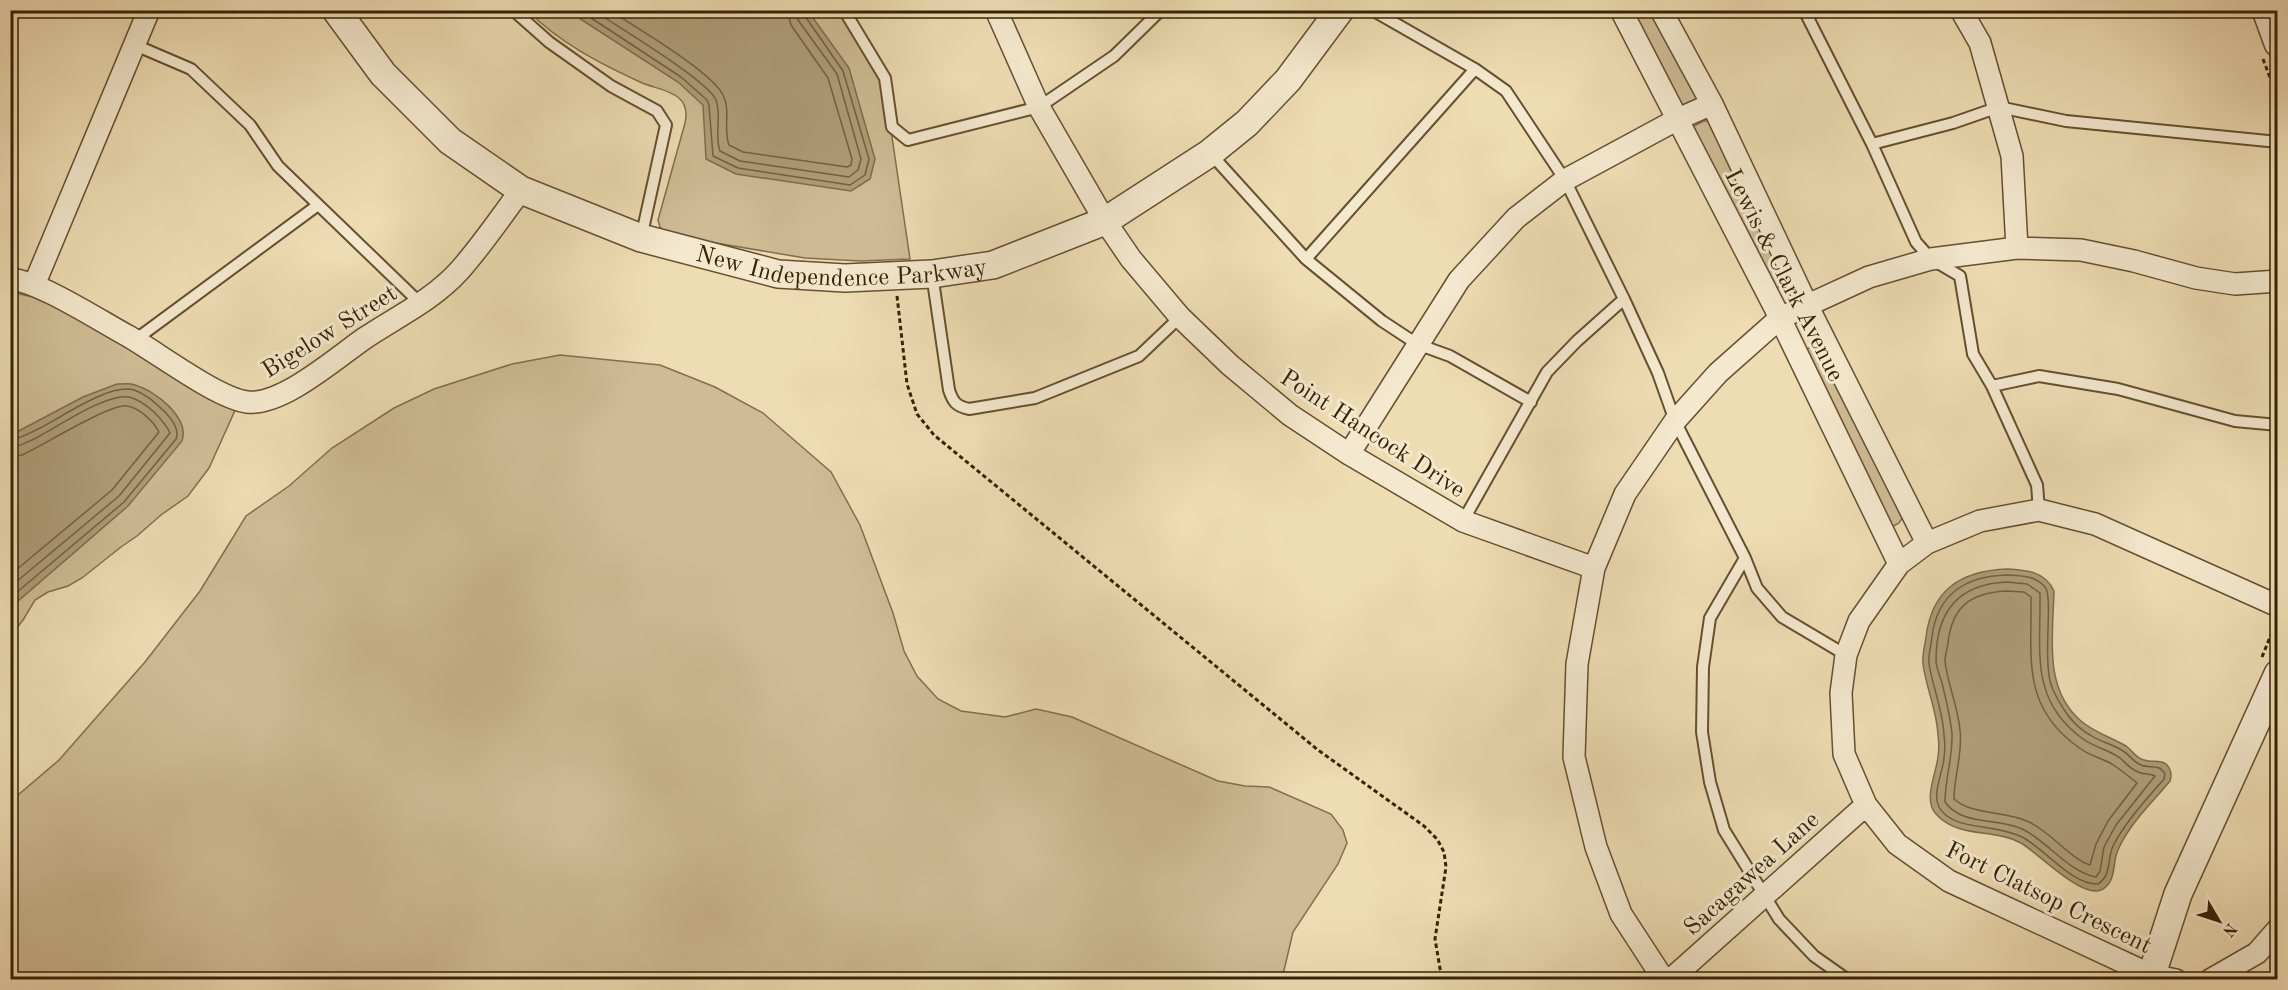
<svg xmlns="http://www.w3.org/2000/svg" width="2288" height="990" font-family="'Old Standard TT',serif">
	<style>
		.green { fill: #cfbc95; stroke: #826f4d; stroke-width: 1.5 }
		.water { fill: #af9d78; stroke: #7f6c4a; stroke-width: 1.5 }
		.lines { fill: none; stroke-linecap: round; stroke-linejoin: round }
		.shore { stroke: #72603e; stroke-width: 1.5 }
		.service-casing { stroke: #645030; stroke-width: 14 }
		.minor-casing { stroke: #645030; stroke-width: 24 }
		.tertiary-casing { stroke: #645030; stroke-width: 30 }
		.path { stroke: #362205; stroke-width: 3; stroke-dasharray: 4.5 3; stroke-linecap: butt }
		.service { stroke: #f4e8ce; stroke-width: 10 }
		.minor { stroke: #f4e8ce; stroke-width: 21 }
		.tertiary { stroke: #f4e8ce; stroke-width: 27 }
		.labels { text-anchor: middle; stroke-width: 6; stroke-linejoin: round; paint-order: stroke }
		.street-label { font-size: 24px; fill: #362205; stroke: #f4e8ce }
	</style>
	<rect width="100%" height="100%" fill="#eedcb3"/>
	<filter id="stains"><feTurbulence type="fractalNoise" baseFrequency=".00333" numOctaves="4"/><feColorMatrix values="0 0 0 0 .2 0 0 0 0 .09 0 0 0 0 .02 0 0 0 .5 -.17"/></filter>
	<radialGradient id="worn" r=".72"><stop offset=".6" stop-color="#630" stop-opacity="0"/><stop offset="1" stop-color="#630" stop-opacity=".3"/></radialGradient>
	<path class="green" d="M528 11H839L880 77 888 110 910 259 860 261 805 258 668 235 660 227 658 220 685 123C687 114 687 105 679 98 668 89 653 88 640 82 599 63 560 43 528 11Z
		M1628 11H1654L1697 97 1696 103 1684 110Z
		M1704 121H1708L1711 126 1785 282 1776 289 1690 128Z
		M10 292 47 300 237 406 209 468 188 496 161 515 137 536 121 547 82 578 68 586 48 592 35 600 23 620 11 635Z
		M1815 345 1819 347 1903 517 1899 523 1892 527 1803 351Z
		M560 355 660 365 715 387 763 413 831 472 860 525 893 613 904 651 917 676 938 699 961 711 1005 717 1036 709 1072 717 1218 781 1245 786 1269 787 1331 814 1343 830 1347 843 1338 864 1293 932 1282 979H11V801L59 760 145 662 200 591 246 516 289 486 332 448 394 408 434 389 512 364Z"/>
	<path class="water" d="M568 11H808L849 68 875 159 870 179 851 191 736 174 706 159 703 105 678 82Z
		M117 384C122 384 130 383 135 385 156 391 190 418 182 441L128 506 11 607V435L83 397Z
		M2007 569C2026 570 2045 571 2054 591 2053 635 2043 689 2081 721 2095 733 2111 737 2126 746 2132 750 2136 758 2144 760 2152 763 2159 759 2166 764 2171 769 2172 775 2170 781 2152 803 2129 824 2118 850 2112 862 2117 883 2101 890 2081 898 2038 853 2021 843 1994 828 1958 839 1936 814 1923 800 1936 774 1938 757 1939 750 1939 742 1938 735 1937 710 1926 688 1923 664 1922 655 1925 645 1926 637 1932 589 1961 571 2007 569Z"/>
	<g class="lines">
		<path class="shore" d="M579 10 681 77 707 100 709 105 713 156 738 168 850 185 865 175 869 159 843 71 805 16 803 10
			M593 10C615 25 708 80 716 100 722 116 714 135 720 151L740 161 849 177 858 170 861 159 837 74 798 20 796 10
			M609 10C635 27 711 71 723 95 731 110 723 130 729 145L743 152 847 167 851 165 852 159 828 78 791 25 787 10
			M10 440C19 439 28 434 36 430 60 419 108 383 134 390 146 394 155 403 164 411 171 418 180 429 176 439L124 502 10 598
			M10 448C18 447 25 443 32 440 55 429 105 393 129 397 138 399 146 405 153 411 160 418 166 424 170 433L119 496 10 587
			M10 457 22 455C42 446 111 403 127 406 140 408 153 421 159 432L112 490 10 575
			M2007 575C2020 576 2035 575 2045 587 2054 598 2041 665 2053 690 2062 708 2072 725 2090 735 2100 742 2113 744 2123 751 2130 755 2133 762 2141 765 2150 769 2159 763 2165 774L2164 779C2146 800 2126 821 2113 846 2107 859 2112 875 2098 884 2072 885 2045 849 2022 837 2010 831 1996 829 1983 827 1968 825 1947 822 1939 807 1932 793 1943 772 1944 758 1945 751 1945 742 1944 735 1943 711 1933 688 1929 664 1928 656 1931 646 1932 637 1937 594 1966 576 2007 575Z
			M2007 582 2027 584 2040 593C2041 651 2029 700 2083 739 2094 747 2109 750 2120 758 2126 763 2130 769 2138 772 2144 775 2150 773 2155 776L2116 825 2104 847 2100 871 2096 877C2071 873 2048 843 2026 831 2002 817 1962 827 1945 802 1945 778 1953 757 1952 733 1950 716 1946 699 1942 683 1940 676 1936 668 1936 660 1936 611 1958 584 2007 582Z
			M2006 591 2024 592 2031 597C2032 658 2021 706 2078 747 2088 755 2101 758 2112 764 2118 768 2131 778 2137 783L2108 821 2096 844 2090 865C2068 857 2051 832 2029 822 2006 810 1973 816 1954 799 1954 775 1963 754 1960 730 1958 707 1947 682 1945 661 1945 656 1947 649 1948 643 1952 606 1971 593 2006 591Z"/>
		<defs>
			<path id="service" d="M513 10 549 42 611 86 657 111 666 125 641 238
				M844 10 885 78 892 127 908 140 1039 107 1114 56 1161 10
				M1372 10 1475 69 1506 91 1565 180 1624 299 1658 373 1675 421 1745 558 1757 588 1782 617 1846 655
				M1804 10 1872 144 1916 242 1931 259 1960 276 1973 354 1992 386 2037 485 2039 510
				M135 45 191 69 250 125 278 166 421 304
				M1872 144 1953 123 1999 107 2066 121 2278 142
				M1210 153 1306 259 1382 321 1417 344 1450 356 1531 402
				M1306 259 1475 69
				M932 274 949 390C953 402 956 406 969 409L1035 398 1139 356 1180 317
				M135 340 318 205
				M1992 386 2039 376 2118 389 2235 421 2278 425
				M1463 521 1547 372 1577 341 1624 299
				M1745 558 1710 618 1703 667 1702 732 1710 782 1724 830 1779 919 1814 956 1848 980"/>
			<path id="minor" d="M996 10 1039 107 1105 221 1131 259 1180 317 1230 365 1290 415 1349 454 1463 521 1594 568
				M1621 10 1775 308 1899 564
				M1661 10 1712 104 1807 305 1927 543
				M1961 10 1980 43 2012 156 2017 248
				M10 279C39 281 100 321 128 336 158 353 217 398 247 402 282 406 336 358 365 338 398 316 433 300 460 270 482 245 501 217 521 190
				M34 285 149 10
				M1349 454 1459 280 1516 218 1565 180 1678 119 1712 104
				M1664 980 1621 914 1596 847 1574 757 1577 664 1594 568 1625 494 1675 421 1718 373 1780 318 1869 277 1931 259 2017 248 2081 250 2134 261 2196 278 2235 284 2278 281
				M1670 980 1866 805
				M2176 980 2151 975 1949 881 1897 844 1866 805 1844 754 1841 693 1846 655 1859 621 1899 564 1927 543 1980 521 2039 510 2095 524 2278 606
				M2210 980 2257 953 2278 929"/>
			<g id="tertiary">
				<path id="s1" d="M336 10 383 74 450 141 521 190 641 238 778 274 845 278 932 274 993 265 1105 221 1210 153 1247 123 1288 80 1340 10"/>
				<path d="M2266 10 2278 43"/>
				<path d="M2150 980 2178 894 2278 674"/>
			</g>
		</defs>
		<use href="#service" class="service-casing"/>
		<use href="#minor" class="minor-casing"/>
		<use href="#tertiary" class="tertiary-casing"/>
		<path class="path" d="M2263 59 2278 99
			M897 296 907 384 917 414 934 435 1318 750 1424 826 1437 839 1444 852 1446 867 1435 939 1442 980
			M2262 657 2275 625"/>
		<use href="#service" class="service"/>
		<use href="#minor" class="minor"/>
		<use href="#tertiary" class="tertiary"/>
	</g>
	<g class="labels">
		<g class="street-label">
			<text dy="8" stroke="none"><textPath href="#s1" startOffset="594">New Independence Parkway</textPath></text>
			<text transform="translate(1785 275) rotate(63)" y="8">Lewis &amp; Clark Avenue</text>
			<text transform="translate(329 331) rotate(-32)" y="8">Bigelow Street</text>
			<text transform="translate(1373 433) rotate(33)" y="8">Point Hancock Drive</text>
			<text transform="translate(1751 873) rotate(-42)" y="8">Sacagawea Lane</text>
			<text transform="translate(2049 897) rotate(26)" y="8">Fort Clatsop Crescent</text>
		</g>
	</g>
	<rect width="2288" height="990" fill="none" stroke="#eedcb3" stroke-width="36"/>
	<rect x="12" y="12" width="2264" height="966" fill="none" stroke="#362205" stroke-width="3"/>
	<rect x="18" y="18" width="2252" height="954" fill="none" stroke="#362205" stroke-width="1.5"/>
	<g transform="translate(2219 921) rotate(129)" stroke="#f4e8ce" stroke-width="4.5" paint-order="stroke">
	<path d="M0-4.5L10 22L0 15L-10 22Z" fill="#362205"/>
	<text y="-9" font-size="16" font-weight="bold" text-anchor="middle" fill="#362205">N</text>
	</g>
	<rect width="100%" height="100%" filter="url(#stains)"/>
	<rect width="100%" height="100%" fill="url(#worn)"/>
</svg>
